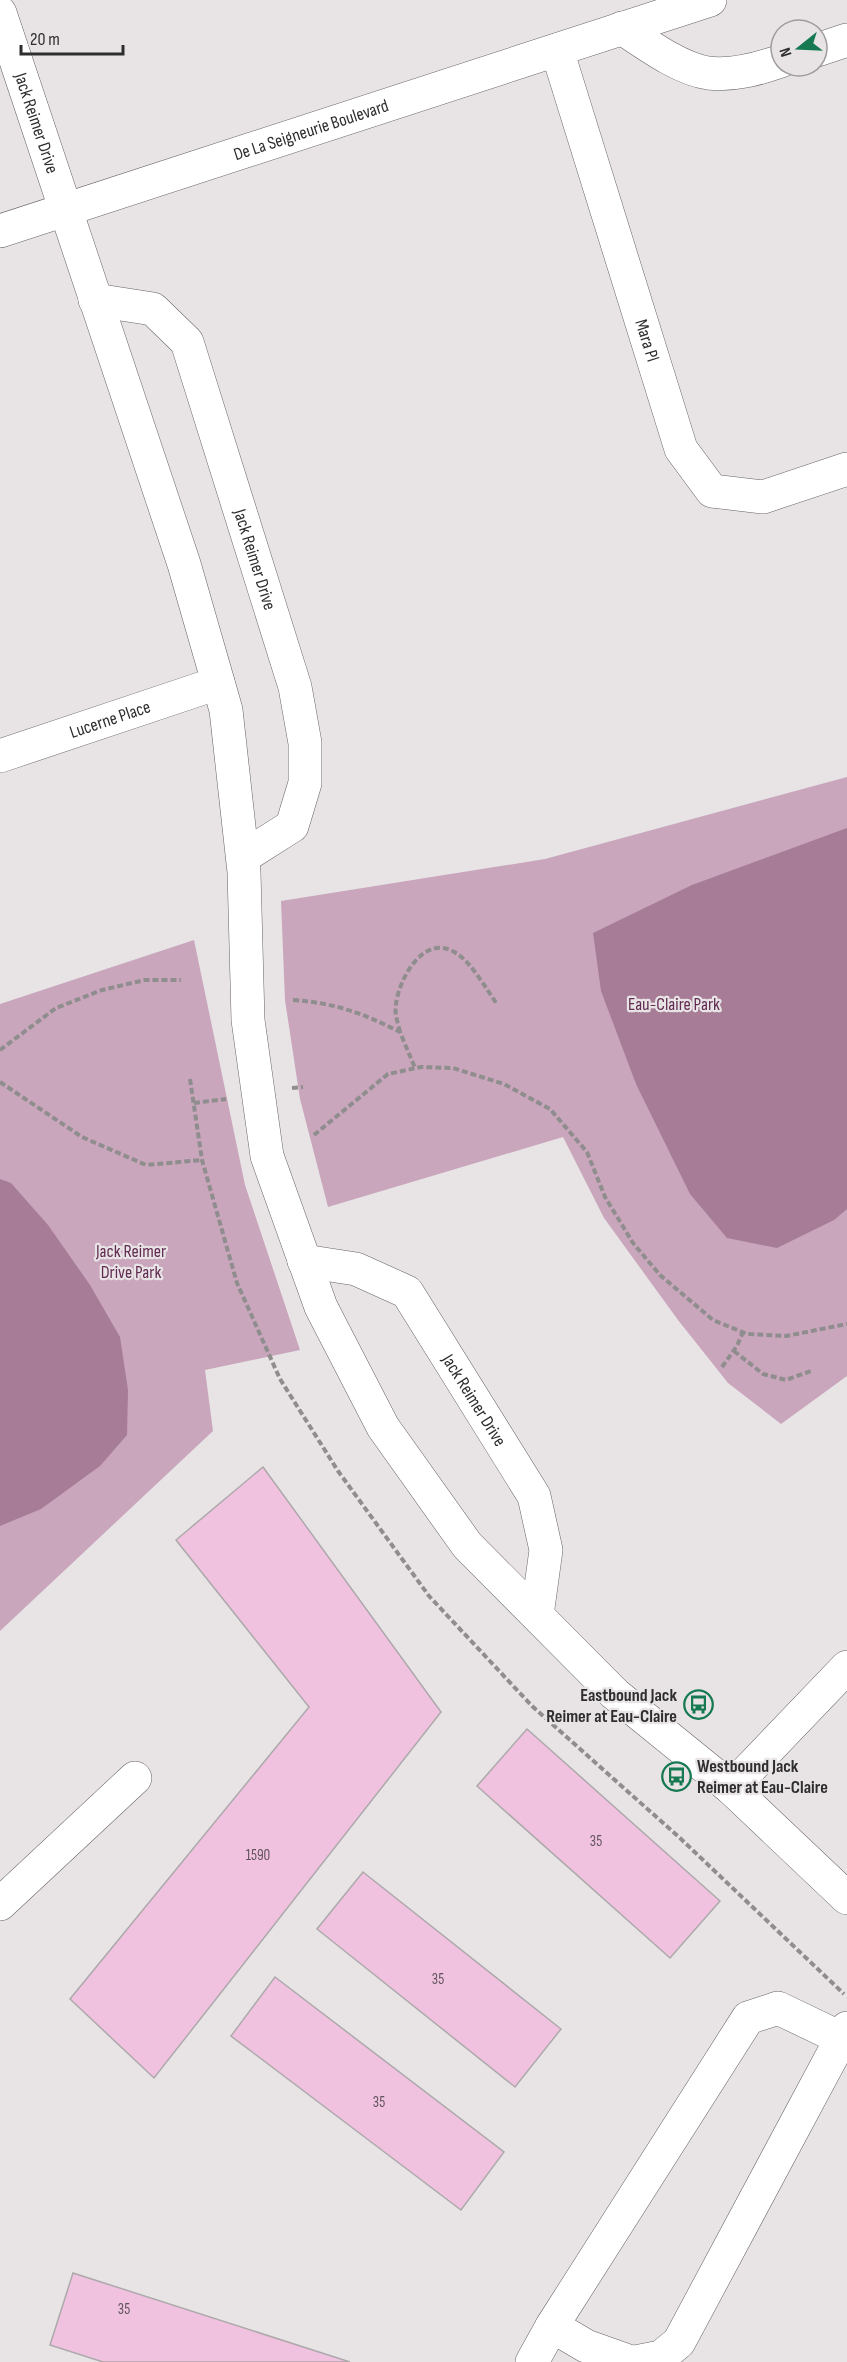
<svg xmlns="http://www.w3.org/2000/svg" width="847" height="2362" font-family="'Sofia Sans Condensed',sans-serif">
	<style>
		.green { fill: #c9a6bc }
		.water { fill: #a67c97 }
		.building { fill: #f0c2df; stroke: #ada9ab; stroke-width: 1.5 }
		.lines { fill: none; stroke-linecap: round; stroke-linejoin: round }
		.minor-casing { stroke: #676366; stroke-width: 34 }
		.path { stroke: #8f8d8e; stroke-width: 4; stroke-dasharray: 6 3; stroke-linecap: butt }
		.minor { stroke: #fff; stroke-width: 33 }
		.labels { text-anchor: middle; stroke-width: 4.5; stroke-linejoin: round; paint-order: stroke }
		.number-label { font-size: 15px; fill: #5f535b }
		.street-label { font-size: 18px; fill: #2f2e2f; stroke: #e8e4e6 }
		.park-label { font-size: 18px; fill: #622b51; stroke: #e8e4e6 }
		.poi-label { font-size: 18px; font-weight: bold; fill: #2f2e2f; stroke: #e8e4e6; text-anchor: end }
	</style>
	<rect width="100%" height="100%" fill="#e8e4e6"/>
	<path class="green" d="M847 777V1376L781 1424 728 1383 678 1320 604 1218 563 1137 328 1207 300 1099 285 1000 281 901 545 859Z
		M194 940 245 1185 300 1350 205 1370 213 1431 0 1631V1004Z"/>
	<path class="water" d="M847 828V1209L834 1220 777 1248 727 1238 690 1194 636 1084 601 991 593 933 692 885Z
		M0 1179 11 1183 48 1225 90 1285 120 1337 128 1390 127 1435 100 1466 41 1509 0 1526Z"/>
	<path class="building" d="M263 1467 441 1712 154 2078 70 1999 309 1707 176 1540Z
		M527 1729 720 1901 670 1958 477 1786Z
		M363 1872 561 2029 515 2087 317 1929Z
		M275 1977 504 2152 461 2210 231 2036Z
		M73 2273 350 2362H103L50 2345Z"/>
	<g class="lines">
		<defs>
			<g id="minor">
				<path id="s1" d="M0 13 184 564 226 710 244 872 248 1020 267 1156 321 1307 383 1427 467 1545 615 1694 731 1788 847 1898"/>
				<path d="M622 28C646 44 680 69 708 73 733 76 758 69 781 61"/>
				<path id="s2" d="M557 50 681 449 712 491 763 497 847 469"/>
				<path d="M817 50 847 40"/>
				<path id="s3" d="M0 231 710 0"/>
				<path id="s4" d="M95 300 153 309 187 342 295 687 305 743V783L292 826 243 857"/>
				<path id="s5" d="M0 756 218 683"/>
				<path id="s6" d="M304 1261 356 1269 407 1292 534 1496 546 1550 537 1615"/>
				<path d="M731 1788 847 1667"/>
				<path d="M0 1904 135 1778"/>
				<path d="M532 2362 552 2326"/>
				<path d="M631 2362 586 2346 552 2326 748 2018 778 2008 847 2041"/>
				<path d="M635 2362 661 2357 679 2342 847 2028"/>
			</g>
		</defs>
		<use href="#minor" class="minor-casing"/>
		<path class="path" d="M293 1000C336 1003 362 1013 400 1032L415 1068
			M400 1032C398 1023 394 1013 396 1004 399 979 424 932 456 953 471 962 487 990 497 1004
			M0 1050 56 1008 102 990 145 980H181
			M190 1079 202 1160 237 1283 280 1379 338 1471 429 1596 532 1706 681 1839 844 1994
			M0 1082 82 1137 146 1165 202 1160
			M292 1088 303 1087
			M194 1103 226 1099
			M314 1135 388 1074 421 1067 453 1068 504 1084 550 1109 587 1152 605 1197 633 1243 660 1275 713 1320 747 1334 786 1336 847 1324
			M734 1351 763 1374 786 1380 811 1371
			M722 1367 737 1346 743 1332"/>
		<use href="#minor" class="minor"/>
	</g>
	<defs>
		<symbol id="bus-ring" viewBox="-11 -11 22 22"><circle r="9.5" fill="#e8e4e6" stroke="#167951" stroke-width="1.5"/><path d="M-5-6H5V4H4V6H2V4H-2V6H-4V4H-5ZM-3.5-4V0h7V-4ZM-3.5 1.2v1.5H-2V1.2ZM2 1.2v1.5H3.5V1.2Z" fill="#167951"/></symbol>
	</defs>
	<g fill-rule="evenodd">
		<use href="#bus-ring" x="682" y="1688" width="33" height="33"/>
		<use href="#bus-ring" x="660" y="1760" width="33" height="33"/>
	</g>
	<g class="labels">
		<g class="number-label">
			<text x="596" y="1846">35</text>
			<text x="258" y="1860">1590</text>
			<text x="438" y="1984">35</text>
			<text x="379" y="2107">35</text>
			<text x="124" y="2314">35</text>
		</g>
		<g class="street-label">
			<text dy="6" stroke="none"><textPath href="#s1" startOffset="116">Jack Reimer Drive</textPath></text>
			<text dy="6" stroke="none"><textPath href="#s3" startOffset="327">De La Seigneurie Boulevard</textPath></text>
			<text dy="6" stroke="none"><textPath href="#s2" startOffset="304">Mara Pl</textPath></text>
			<text dy="6" stroke="none"><textPath href="#s4" startOffset="334">Jack Reimer Drive</textPath></text>
			<text dy="6" stroke="none"><textPath href="#s5" startOffset="116">Lucerne Place</textPath></text>
			<text dy="6" stroke="none"><textPath href="#s6" startOffset="236">Jack Reimer Drive</textPath></text>
		</g>
		<g class="park-label">
			<text x="674" y="1010">Eau-Claire Park</text>
			<text x="131" y="1257">Jack Reimer<tspan x="131" dy="21">Drive Park</tspan></text>
		</g>
		<g class="poi-label">
			<text x="677" y="1701">Eastbound Jack<tspan x="677" dy="21">Reimer at Eau-Claire</tspan></text>
			<text x="697" y="1772" text-anchor="start">Westbound Jack<tspan x="697" dy="21">Reimer at Eau-Claire</tspan></text>
		</g>
	</g>
	<g transform="translate(799 48) rotate(252)"><circle r="28" fill="#e8e4e6" stroke="#9e9b9d" stroke-width="1.5"/>
	<path d="M0-4.5L10 22L0 15L-10 22Z" fill="#167951"/>
	<text y="-9" font-size="16" font-weight="bold" text-anchor="middle" fill="#2f2e2f">N</text>
	</g>
	<path d="M21 45v9h102v-9" fill="none" stroke="#2f2e2f" stroke-width="3"/>
	<text x="30" y="45" font-size="18" fill="#2f2e2f" stroke="#e8e4e6" stroke-width="4.5" paint-order="stroke">20 m</text>
</svg>
